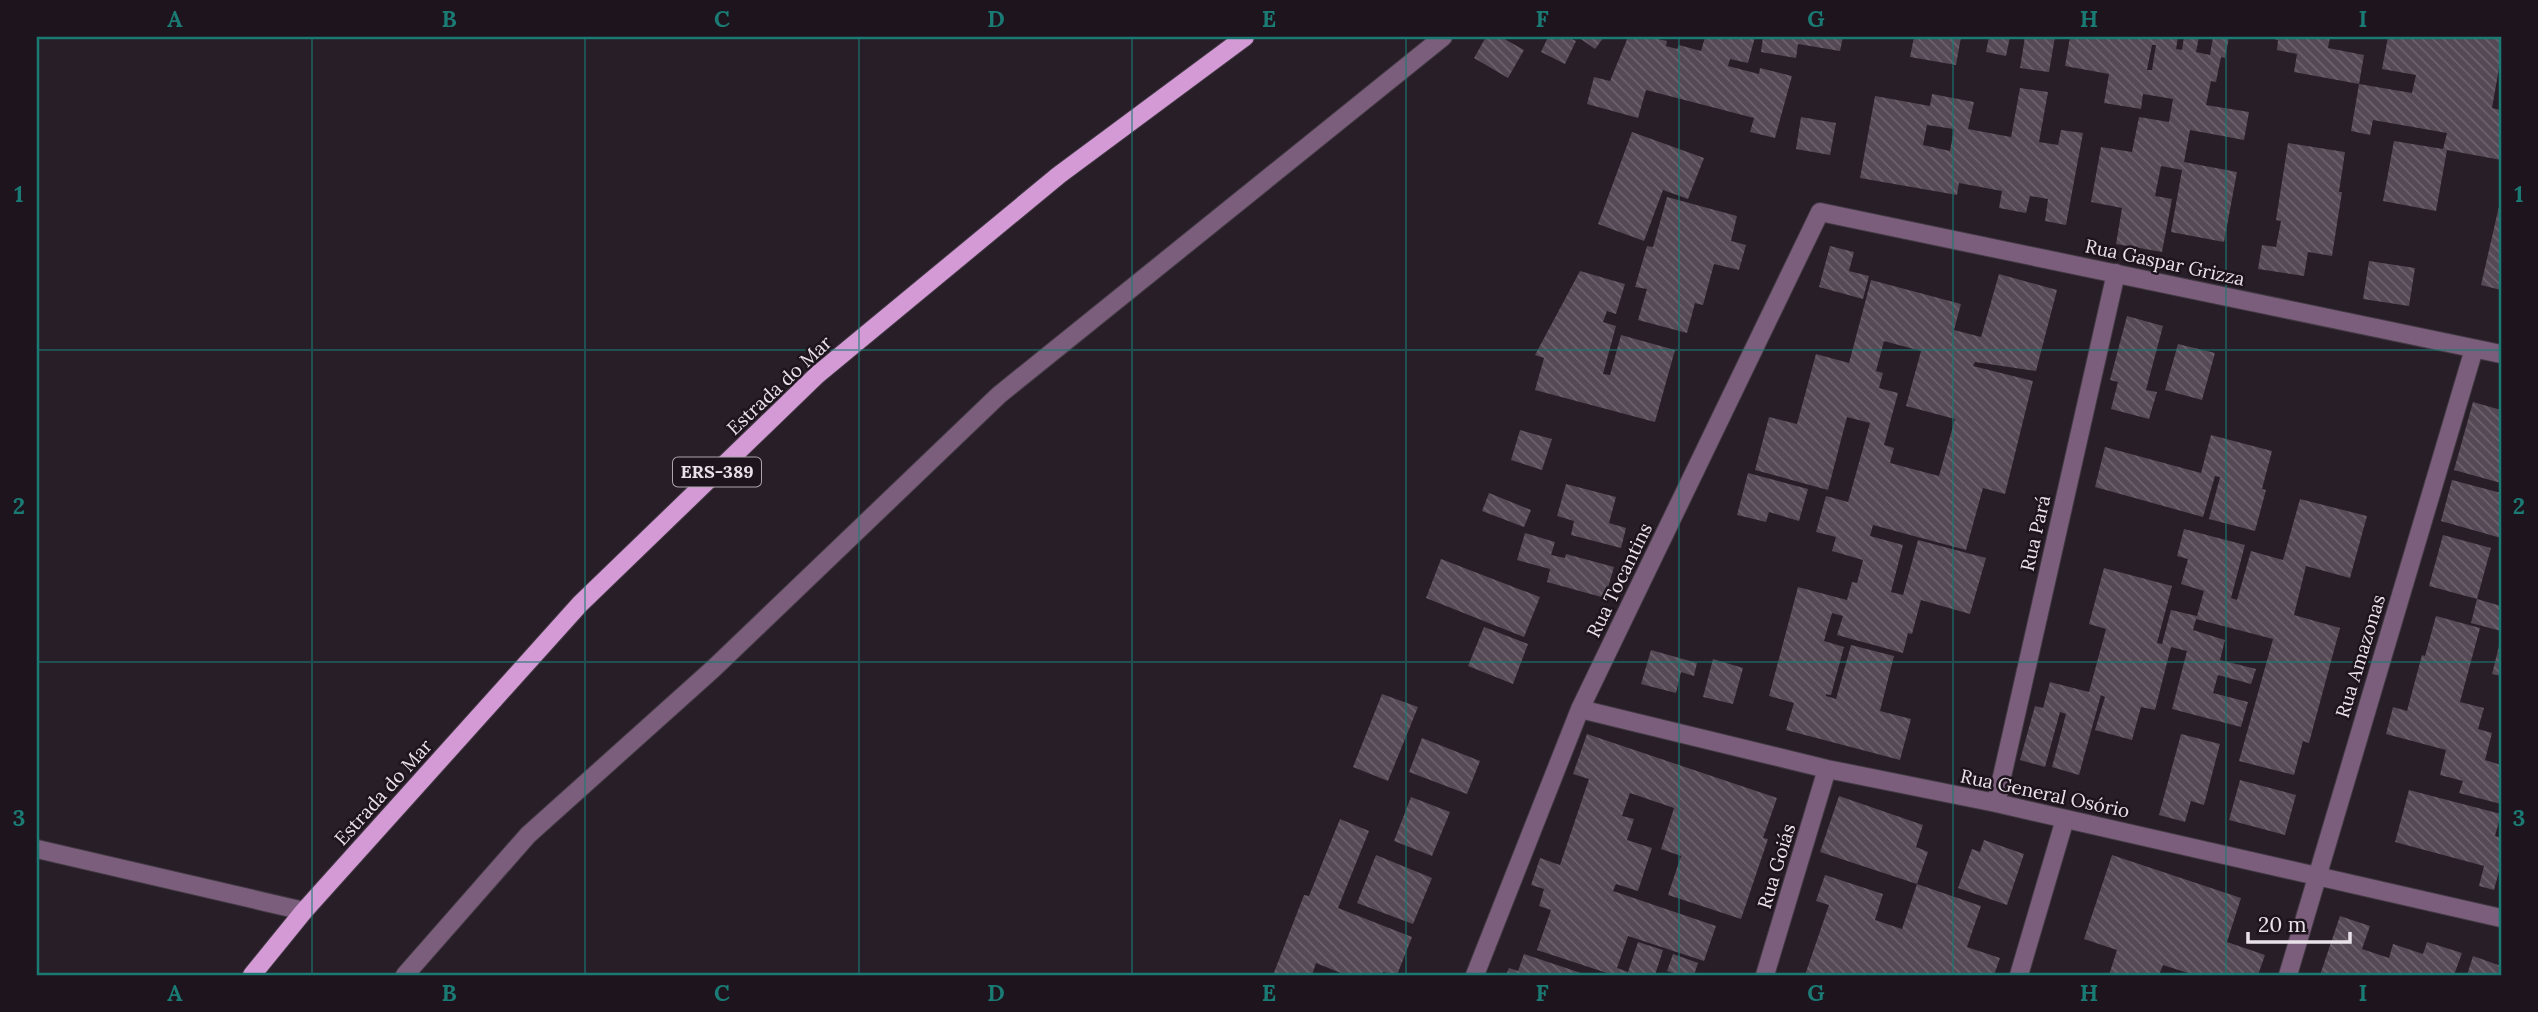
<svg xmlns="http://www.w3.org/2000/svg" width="2538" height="1012" font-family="Lora,serif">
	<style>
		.building { fill: url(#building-back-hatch); fill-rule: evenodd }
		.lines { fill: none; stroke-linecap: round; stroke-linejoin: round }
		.minor-casing { stroke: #423943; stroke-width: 20 }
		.primary-casing { stroke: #423943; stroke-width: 20 }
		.minor { stroke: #7a5e7b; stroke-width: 18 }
		.primary { stroke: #d49ad6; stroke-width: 18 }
		.grid { fill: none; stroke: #1a7b74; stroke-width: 2; stroke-opacity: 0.55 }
		.labels { text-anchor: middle; stroke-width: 5; stroke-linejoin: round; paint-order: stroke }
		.shield { fill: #1e141e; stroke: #aca4ac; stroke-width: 2 }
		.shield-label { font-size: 18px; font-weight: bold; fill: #e9e2e9 }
		.street-label { font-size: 19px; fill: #e9e2e9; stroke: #1e141e }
		.neatline { fill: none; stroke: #1a7b74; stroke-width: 2.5 }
		.grid-label { font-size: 23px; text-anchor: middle; font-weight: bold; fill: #1a7b74 }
	</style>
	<defs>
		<pattern id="building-back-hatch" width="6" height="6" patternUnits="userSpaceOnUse" patternTransform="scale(1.75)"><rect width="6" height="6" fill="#544954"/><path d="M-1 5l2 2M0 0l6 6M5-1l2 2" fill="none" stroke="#6d636d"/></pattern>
	</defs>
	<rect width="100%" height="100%" fill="#271e28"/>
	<path class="building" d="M1486 37H1501L1524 50 1508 78 1474 58Z
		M1548 37H1567L1576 41 1565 64 1541 52Z
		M1578 37H1604L1595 49Z
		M1628 37H1649L1667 41 1666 46 1677 49 1679 45 1701 51 1705 37H1755L1748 63 1730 59 1728 66 1759 74 1760 68 1792 76 1775 138 1750 132 1754 118 1646 90 1638 118 1587 104 1594 77 1610 81Z
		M1763 37H1843L1840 51 1798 44 1796 58 1761 52Z
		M1914 37H1961L1956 65 1910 57Z
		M1989 37H2010L2006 56 1986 52Z
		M2025 37H2055L2049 72 2020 68Z
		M2070 37H2178L2176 49 2182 50 2184 37H2199L2196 52 2210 55 2213 37H2229L2225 58 2221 57 2216 82 2211 81 2206 105 2249 112 2244 140 2190 130 2184 162 2237 172 2224 242 2171 232 2182 170 2161 166 2155 196 2172 199 2162 252 2116 244 2122 208 2091 202 2101 147 2132 152 2139 117 2169 122 2173 99 2143 94 2141 109 2104 103 2109 74 2065 66ZM2152 45H2156L2152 70H2147Z
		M2267 37H2330L2328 48 2364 55 2359 84 2294 72 2297 54 2277 50 2278 40Z
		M2388 37H2501V57L2492 108 2501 110V160L2447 150 2436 211 2383 201 2394 141 2443 149 2447 133 2373 120 2370 135 2351 131 2359 84 2412 93 2416 75 2382 69Z
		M2020 88 2048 92 2039 142 2058 145 2061 130 2083 133 2066 225 2045 221 2048 199 2030 196 2026 213 1999 208 2002 191 1959 183 1957 195 1860 178 1875 96 1930 106 1932 94 1974 102 1968 129 2011 137ZM1927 125 1954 129 1950 151 1923 145Z
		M1801 117 1836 123 1830 155 1796 149Z
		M1632 132 1704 158 1688 199 1663 190 1644 241 1598 224Z
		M2288 143 2345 152 2339 192H2342L2332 256 2308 252 2304 276 2258 269 2262 245 2276 247 2281 221 2276 220Z
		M1667 197 1737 216 1731 241 1746 245 1739 270 1714 264 1703 305 1695 303 1687 333 1638 320 1647 289 1635 287 1647 246 1653 247Z
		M2500 202H2501V290L2481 285Z
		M1830 246 1854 252 1849 271 1869 276 1863 299 1819 287Z
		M2369 261 2415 268 2409 306 2363 299Z
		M1580 271 1625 284 1616 314 1607 311 1603 322 1616 326 1603 374 1610 375 1621 335 1675 350 1655 422 1535 390 1544 358 1535 355Z
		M1999 274 2057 290 2036 371 1975 362 1973 366 2033 381 2005 494 1983 488 1966 550 1873 525 1870 536 1903 545 1891 592 1903 595 1918 540 1986 558 1970 614 1921 600 1912 634 1908 633 1903 653 1837 635 1843 616 1832 613 1824 641 1844 647 1831 695 1826 694V696L1836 699 1851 645 1894 656 1880 711 1911 719 1900 760 1786 730 1794 703 1769 696 1798 587 1847 600 1852 582 1857 583 1863 560 1832 551 1836 537 1816 532 1826 496 1848 502 1870 423 1847 417 1828 490 1755 470 1769 417 1797 424 1816 354 1849 363 1871 280 1961 304 1954 330 1981 337ZM1884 341 1921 351 1906 406 1955 419 1939 476 1890 463 1894 448 1884 445 1898 393 1879 388 1883 373 1876 371Z
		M2127 316 2163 326 2146 390 2157 392 2149 419 2111 409 2118 382 2110 380Z
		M2178 344 2215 353 2202 400 2165 390Z
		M2473 402 2501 410V483L2454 470Z
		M1520 430 1552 439 1542 470 1511 460Z
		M2211 435 2272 451 2262 489 2266 490 2255 531 2209 519 2220 477 2215 476 2203 517 2095 487 2105 447 2201 473Z
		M1748 473 1808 489 1799 521 1769 512 1766 522 1737 515Z
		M2452 480 2501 493V538L2441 521Z
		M1566 484 1616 497 1609 523 1626 528 1621 548 1571 535 1574 521 1557 516Z
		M1489 493 1531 510 1524 527 1482 511Z
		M2300 499 2367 516 2350 578 2306 566 2294 615 2340 628 2309 743 2303 741 2294 775 2239 761 2273 639 2196 619 2193 630 2225 640 2220 660 2256 669 2251 684 2218 675 2213 693 2248 702 2241 727 2172 709 2187 651 2171 647 2155 710 2141 707 2132 740 2095 730 2105 697 2101 695 2079 775 2052 767 2066 714 2060 712 2045 767 2020 760 2035 706 2043 708 2050 682 2089 692 2106 629 2089 624 2104 568 2172 586 2157 643 2162 644 2171 610 2197 616 2204 591 2181 584 2188 559 2177 556 2184 529 2245 545 2231 598 2237 600 2251 551 2283 560Z
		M1525 533 1555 542 1551 555 1565 558 1566 554 1614 567 1605 598 1547 582 1550 569 1517 560Z
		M2443 535 2491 548 2477 599 2501 606V631L2471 623 2477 599 2429 586Z
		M1441 559 1540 597 1524 637 1426 598Z
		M2436 616 2480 628 2460 702 2484 708 2478 729 2492 733 2485 760 2501 765V804L2459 793 2463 781 2440 775 2446 750 2386 734 2393 707 2407 711 2422 655 2425 656Z
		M1484 627 1528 644 1513 684 1468 666Z
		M2499 646H2501V676L2492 674Z
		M1651 650 1697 663 1694 676 1681 672 1676 693 1641 684Z
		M1713 659 1743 668 1733 704 1703 697Z
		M1382 694 1418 707 1388 781 1353 767Z
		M1587 734 1777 798 1763 838 1768 839 1741 919 1668 895 1681 856 1661 849 1674 808 1630 793 1622 816 1634 819 1627 840 1652 848 1638 891 1616 884 1613 891 1716 926 1704 961 1628 936 1617 968 1628 972 1638 942 1663 950 1655 975H1613L1537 950 1551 910 1539 906 1544 889 1531 885 1540 858 1560 865 1589 779 1573 774Z
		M2181 734 2220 744 2204 805 2191 801 2185 822 2159 815Z
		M1422 738 1480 761 1467 794 1409 772Z
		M2240 780 2296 795 2285 835 2229 820Z
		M2409 790 2501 814 2495 836 2501 838V864L2494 890 2479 886 2484 866 2395 842Z
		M1839 796 1923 825 1916 847 1928 852 1917 884 1820 852Z
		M1411 797 1450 812 1432 856 1394 841Z
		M1340 819 1369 831 1338 908 1412 937 1397 975 1383 972 1382 975H1346L1316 963 1312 975H1273L1304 895 1309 896Z
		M1984 840 2024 854 2007 905 1958 888 1972 849 1980 852Z
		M1376 855 1432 878 1413 924 1357 903Z
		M2112 855 2241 898 2227 942 2265 955 2258 975H2194L2163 965 2159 975H2109L2117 950 2084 939Z
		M1825 875 1883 894 1875 920 1902 929 1917 884 1981 906 1967 947 2000 958 1994 975H1805L1829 905 1816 901Z
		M2340 916 2370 926 2362 949 2389 958 2393 944 2423 954 2427 942 2462 953 2454 975H2320Z
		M1524 954 1581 973 1580 975H1506L1509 968 1518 971Z
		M1673 954 1698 963 1694 975H1680L1667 971Z
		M2473 956 2501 966V975H2467Z"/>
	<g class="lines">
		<defs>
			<path id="minor" d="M1580 709 1827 769 1996 803 2501 918
				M1996 803 2116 273
				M37 849 304 911
				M405 975 528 835 713 669 999 395 1443 37
				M1475 975 1580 709 1820 212 2501 354
				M1765 975 1827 769
				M2019 975 2065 819
				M2288 975 2474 349"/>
			<path id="primary" d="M252 975 304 911 580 604 817 375 1059 175 1245 37"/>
		</defs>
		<use href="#minor" class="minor-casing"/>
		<use href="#primary" class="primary-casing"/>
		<use href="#minor" class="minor"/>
		<use href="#primary" class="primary"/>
	</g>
	<path class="grid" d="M312 37V975M585 37V975M859 37V975M1132 37V975M1406 37V975M1679 37V975M1953 37V975M2226 37V975M37 350H2501M37 662H2501"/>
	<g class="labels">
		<rect class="shield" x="673" y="457.5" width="88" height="29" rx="5"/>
		<g class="shield-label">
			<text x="717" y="478">ERS-389</text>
		</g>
		<g class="street-label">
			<text transform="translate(2165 262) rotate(12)" y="7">Rua Gaspar Grizza</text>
			<text transform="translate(779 385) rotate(-43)" y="7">Estrada do Mar</text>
			<text transform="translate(2035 533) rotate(-77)" y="7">Rua Pará</text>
			<text transform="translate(1619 580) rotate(-64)" y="7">Rua Tocantins</text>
			<text transform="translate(2360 656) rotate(-73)" y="7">Rua Amazonas</text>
			<text transform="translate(383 792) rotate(-48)" y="7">Estrada do Mar</text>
			<text transform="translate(2045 793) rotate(12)" y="7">Rua General Osório</text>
			<text transform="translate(1776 866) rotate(-73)" y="7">Rua Goiás</text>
		</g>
	</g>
	<rect width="2538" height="1012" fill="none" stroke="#1e141e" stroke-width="77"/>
	<path d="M2248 932v10h102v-10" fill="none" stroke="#e9e2e9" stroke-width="3.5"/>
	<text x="2258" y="932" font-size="21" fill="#e9e2e9" stroke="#1e141e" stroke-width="5" paint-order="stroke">20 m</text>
	<rect x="38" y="38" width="2462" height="936" class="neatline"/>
	<g class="grid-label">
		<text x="175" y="27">A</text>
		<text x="449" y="27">B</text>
		<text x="722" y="27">C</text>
		<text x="996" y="27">D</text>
		<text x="1269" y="27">E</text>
		<text x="1542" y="27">F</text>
		<text x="1816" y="27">G</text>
		<text x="2089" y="27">H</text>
		<text x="2363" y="27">I</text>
		<text x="19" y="202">1</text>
		<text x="2519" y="202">1</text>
		<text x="19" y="514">2</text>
		<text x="2519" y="514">2</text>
		<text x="19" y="826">3</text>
		<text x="2519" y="826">3</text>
		<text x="175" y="1001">A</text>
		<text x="449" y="1001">B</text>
		<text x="722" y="1001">C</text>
		<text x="996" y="1001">D</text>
		<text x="1269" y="1001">E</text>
		<text x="1542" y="1001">F</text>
		<text x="1816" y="1001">G</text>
		<text x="2089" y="1001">H</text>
		<text x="2363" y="1001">I</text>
	</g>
</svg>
